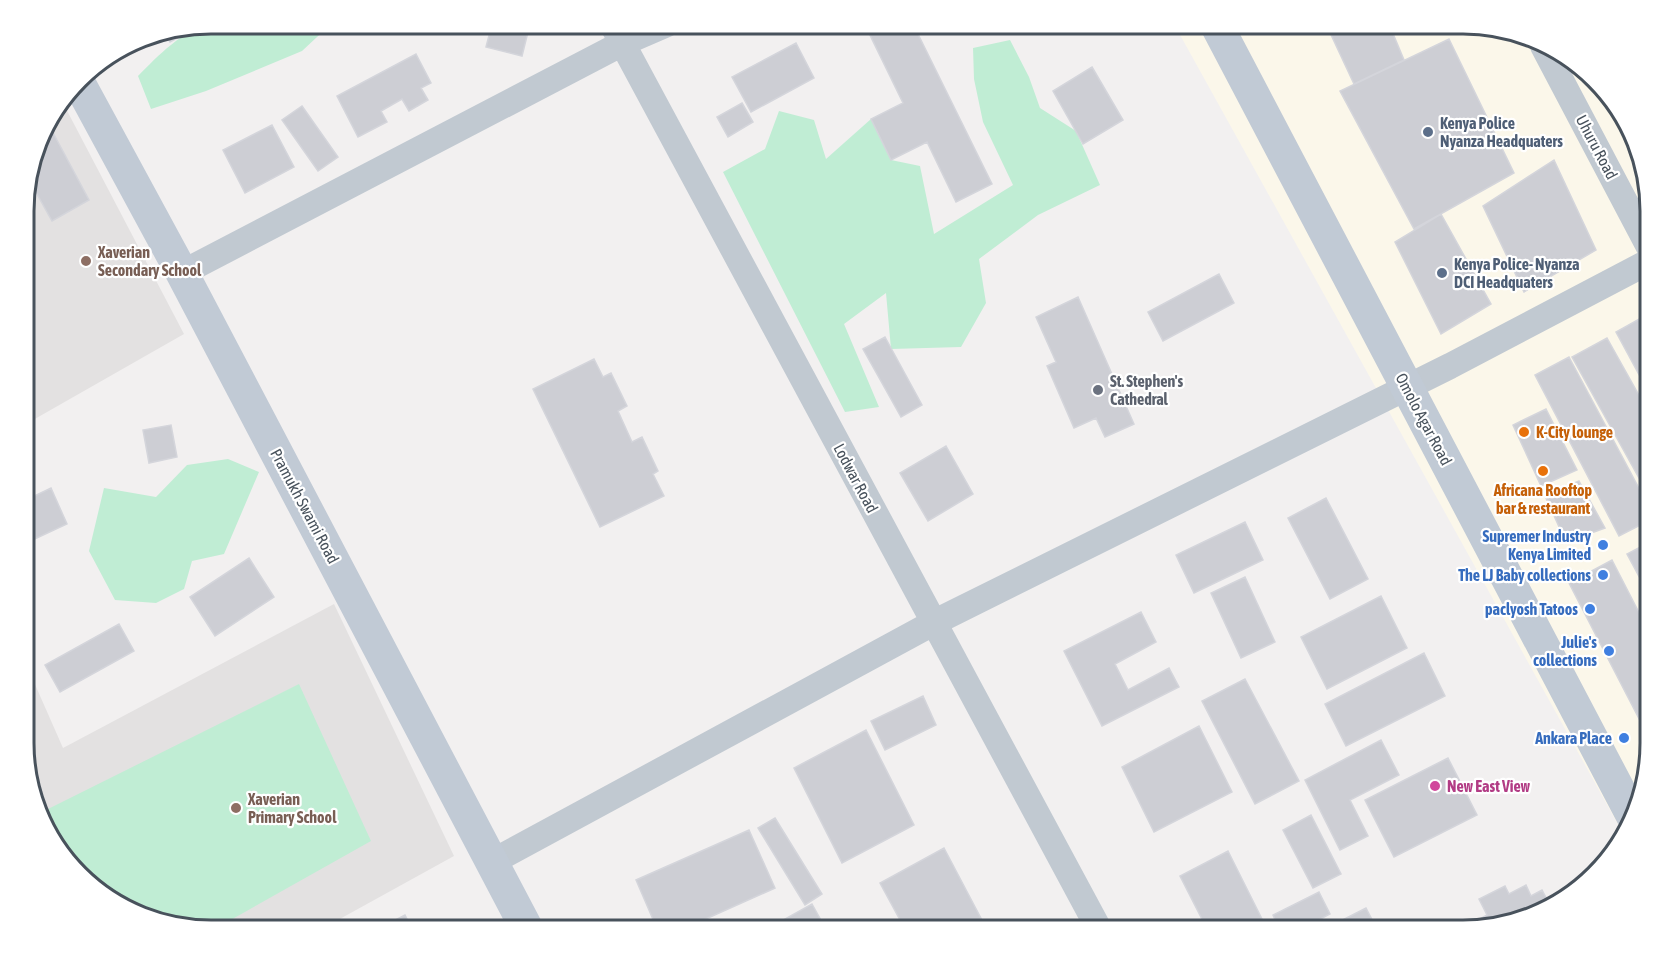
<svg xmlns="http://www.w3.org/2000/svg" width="1674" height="955" font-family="'Asap Condensed',sans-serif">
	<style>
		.commercial { fill: #fbf7ea }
		.education { fill: #e3e1e1 }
		.green { fill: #c0edd4 }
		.building { fill: #cdced4; stroke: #d4d5db; stroke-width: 1.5 }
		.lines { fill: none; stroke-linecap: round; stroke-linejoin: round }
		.street { stroke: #c1c9d1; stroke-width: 26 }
		.secondary { stroke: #c1cad5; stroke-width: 33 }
		.service-dot { fill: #5c6f8a; stroke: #fff; stroke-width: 2 }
		.education-dot { fill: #8d6e63; stroke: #fff; stroke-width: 2 }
		.worship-dot { fill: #6b7280; stroke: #fff; stroke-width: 2 }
		.food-dot { fill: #e8710a; stroke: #fff; stroke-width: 2 }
		.shop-dot { fill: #3f7fe0; stroke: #fff; stroke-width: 2 }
		.hotel-dot { fill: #d1479c; stroke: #fff; stroke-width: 2 }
		.labels { text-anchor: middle; stroke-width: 4.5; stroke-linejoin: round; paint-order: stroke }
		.service-label { font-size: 16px; font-weight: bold; fill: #4e5e75; stroke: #fff; text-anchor: start }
		.street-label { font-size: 16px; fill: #48525c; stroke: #fff }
		.education-label { font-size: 16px; font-weight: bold; fill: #785e54; stroke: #fff; text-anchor: start }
		.worship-label { font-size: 16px; font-weight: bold; fill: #5b616d; stroke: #fff; text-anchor: start }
		.food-label { font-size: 16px; font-weight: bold; fill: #c56008; stroke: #fff; text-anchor: start }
		.shop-label { font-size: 16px; font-weight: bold; fill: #366cbe; stroke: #fff; text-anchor: end }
		.hotel-label { font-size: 16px; font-weight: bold; fill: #b23c85; stroke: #fff; text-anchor: start }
		.rim { fill: none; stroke: #48525c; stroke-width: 3 }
	</style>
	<rect width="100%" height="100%" fill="#f2f0f0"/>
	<path class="commercial" d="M1174 24H1463L1556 49 1619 108 1650 199V755L1625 837Z"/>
	<path class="education" d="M63 103 184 334 26 424V188L44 128Z
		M334 604 454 856 318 931H211L118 906 56 848 26 767V664L63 748Z"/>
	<path class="green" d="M212 24H331L302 51 206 91 151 109 138 76C159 55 182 30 212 24Z
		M1010 40 1029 77 1040 108 1076 131 1100 185 1038 215 979 259 986 303 961 347 891 349 886 293 844 324 879 407 845 412 723 172 765 149 779 111 814 120 826 159 871 119 891 160 920 166 934 234 1013 185 983 122 974 79 973 48Z
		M228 459 259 472 224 554 192 561 184 589 156 603 115 600 89 551 104 488 156 497 187 465Z
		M299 684 371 841 211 931 118 906 56 848 42 812Z"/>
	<path class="building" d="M492 24H530L522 56 486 47Z
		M883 24H913L992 184 956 202 927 142 891 160 871 119 903 103 868 31Z
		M1326 24H1389L1404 60 1354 84Z
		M197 27 170 42 165 33Z
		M1449 39 1514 173 1414 229 1340 91Z
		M796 43 814 78 751 112 732 77Z
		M416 54 431 83 421 88 428 100 409 111 402 99 381 111 387 122 358 137 337 96Z
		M1092 67 1123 120 1083 144 1053 91Z
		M742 103 753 122 728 137 717 117Z
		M302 106 338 157 318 171 282 120Z
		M272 125 294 167 245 193 223 150Z
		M50 127 89 200 52 221 28 178 43 131Z
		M1554 160 1596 250 1524 292 1483 206Z
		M1441 214 1491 304 1441 334 1395 242Z
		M1219 274 1234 303 1163 341 1148 312Z
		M1078 297 1134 424 1105 437 1096 418 1074 428 1047 366 1056 362 1036 317Z
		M1650 313V395L1616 332Z
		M885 337 922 405 901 417 863 349Z
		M1607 338 1650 415V498L1572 357Z
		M1569 357 1650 509V520L1619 536 1535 375Z
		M594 359 603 377 611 373 627 406 618 411 632 442 642 437 658 471 653 474 664 496 600 527 533 389Z
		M1546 409 1577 470 1541 486 1513 425Z
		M171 425 177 457 149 463 143 430Z
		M946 446 973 494 928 521 900 473Z
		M1579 481 1605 528 1566 542 1545 496Z
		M51 488 67 524 26 543V500Z
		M1326 498 1368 579 1330 599 1288 518Z
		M1245 522 1263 560 1194 593 1176 555Z
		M1650 542V597L1627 554Z
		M249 558 274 597 215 636 190 597Z
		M1612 560 1650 634V740L1569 583Z
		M1245 577 1275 642 1241 658 1211 593Z
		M1381 596 1407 648 1327 689 1301 637Z
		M1141 612 1156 642 1115 664 1128 690 1169 668 1179 687 1102 726 1064 651Z
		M119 624 134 651 60 692 45 665Z
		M1424 653 1445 696 1346 746 1325 704Z
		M1245 679 1299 781 1255 804 1202 701Z
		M923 696 936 725 885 750 871 721Z
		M1199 726 1232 792 1154 832 1122 767Z
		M866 730 914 825 842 863 794 768Z
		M1381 740 1399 775 1350 800 1368 836 1340 850 1305 780Z
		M1448 758 1477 815 1394 857 1365 800Z
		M1311 815 1341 874 1313 888 1283 830Z
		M775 818 822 894 805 905 758 828Z
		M749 830 775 888 679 931H658L636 880Z
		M944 848 984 924 972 931H906L880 883Z
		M1228 851 1268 931H1208L1180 876Z
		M1526 885 1531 896 1542 890 1550 905 1476 930 1473 923 1487 915 1479 899 1505 886 1509 894Z
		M1319 892 1330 914 1298 931H1280L1273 915Z
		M812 904 827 931H779L776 924Z
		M1366 908 1378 931H1321Z
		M405 915 413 931H374Z
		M864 920 870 931H844Z
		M1054 920 1060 931H1035Z"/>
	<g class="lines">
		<path class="street" d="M612 24 1100 931
			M1543 46 1650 249
			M182 273 623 43 667 24
			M492 862 933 623 1450 366 1650 261"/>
		<path class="secondary" d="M1216 24 1632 815
			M79 83 182 273 528 931"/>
	</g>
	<g class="service-dot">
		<circle cx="1428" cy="132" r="6"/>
		<circle cx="1442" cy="273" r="6"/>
	</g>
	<g class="education-dot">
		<circle cx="86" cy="261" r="6"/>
		<circle cx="236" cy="808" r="6"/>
	</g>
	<circle class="worship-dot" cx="1098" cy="390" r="6"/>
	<g class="food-dot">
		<circle cx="1524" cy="432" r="6"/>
		<circle cx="1543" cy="471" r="6"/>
	</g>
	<g class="shop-dot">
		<circle cx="1603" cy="545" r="6"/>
		<circle cx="1603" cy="575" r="6"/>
		<circle cx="1590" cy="609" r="6"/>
		<circle cx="1609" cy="651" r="6"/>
		<circle cx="1624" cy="738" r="6"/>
	</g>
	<circle class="hotel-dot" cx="1435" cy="786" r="6"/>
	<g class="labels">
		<g class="service-label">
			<text x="1440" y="129">Kenya Police<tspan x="1440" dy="18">Nyanza Headquaters</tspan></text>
			<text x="1454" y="270">Kenya Police- Nyanza<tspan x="1454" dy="18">DCI Headquaters</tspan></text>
		</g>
		<g class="street-label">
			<text transform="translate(1597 147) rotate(62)" y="6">Uhuru Road</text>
			<text transform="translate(1424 419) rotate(62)" y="6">Omolo Agar Road</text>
			<text transform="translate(856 478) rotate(62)" y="6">Lodwar Road</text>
			<text transform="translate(305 506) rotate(62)" y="6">Pramukh Swami Road</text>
		</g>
		<g class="education-label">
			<text x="98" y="258">Xaverian<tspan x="98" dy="18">Secondary School</tspan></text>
			<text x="248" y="805">Xaverian<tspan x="248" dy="18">Primary School</tspan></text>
		</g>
		<g class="worship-label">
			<text x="1110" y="387">St. Stephen's<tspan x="1110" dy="18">Cathedral</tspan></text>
		</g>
		<g class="food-label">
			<text x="1536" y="438">K-City lounge</text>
			<text x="1543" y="496" text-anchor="middle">Africana Rooftop<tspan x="1543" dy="18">bar &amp; restaurant</tspan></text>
		</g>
		<g class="shop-label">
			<text x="1591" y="542">Supremer Industry<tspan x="1591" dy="18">Kenya Limited</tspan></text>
			<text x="1591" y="581">The LJ Baby collections</text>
			<text x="1578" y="615">paclyosh Tatoos</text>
			<text x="1597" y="648">Julie's<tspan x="1597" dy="18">collections</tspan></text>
			<text x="1612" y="744">Ankara Place</text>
		</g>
		<g class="hotel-label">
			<text x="1447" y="792">New East View</text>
		</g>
	</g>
	<path d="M0 0H1674V955H0ZM211 34H1463A177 177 0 0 1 1640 211V743A177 177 0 0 1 1463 920H211A177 177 0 0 1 34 743V211A177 177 0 0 1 211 34Z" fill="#fff" fill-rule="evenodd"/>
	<path class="rim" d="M211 34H1463A177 177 0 0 1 1640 211V743A177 177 0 0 1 1463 920H211A177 177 0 0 1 34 743V211A177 177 0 0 1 211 34Z"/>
</svg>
